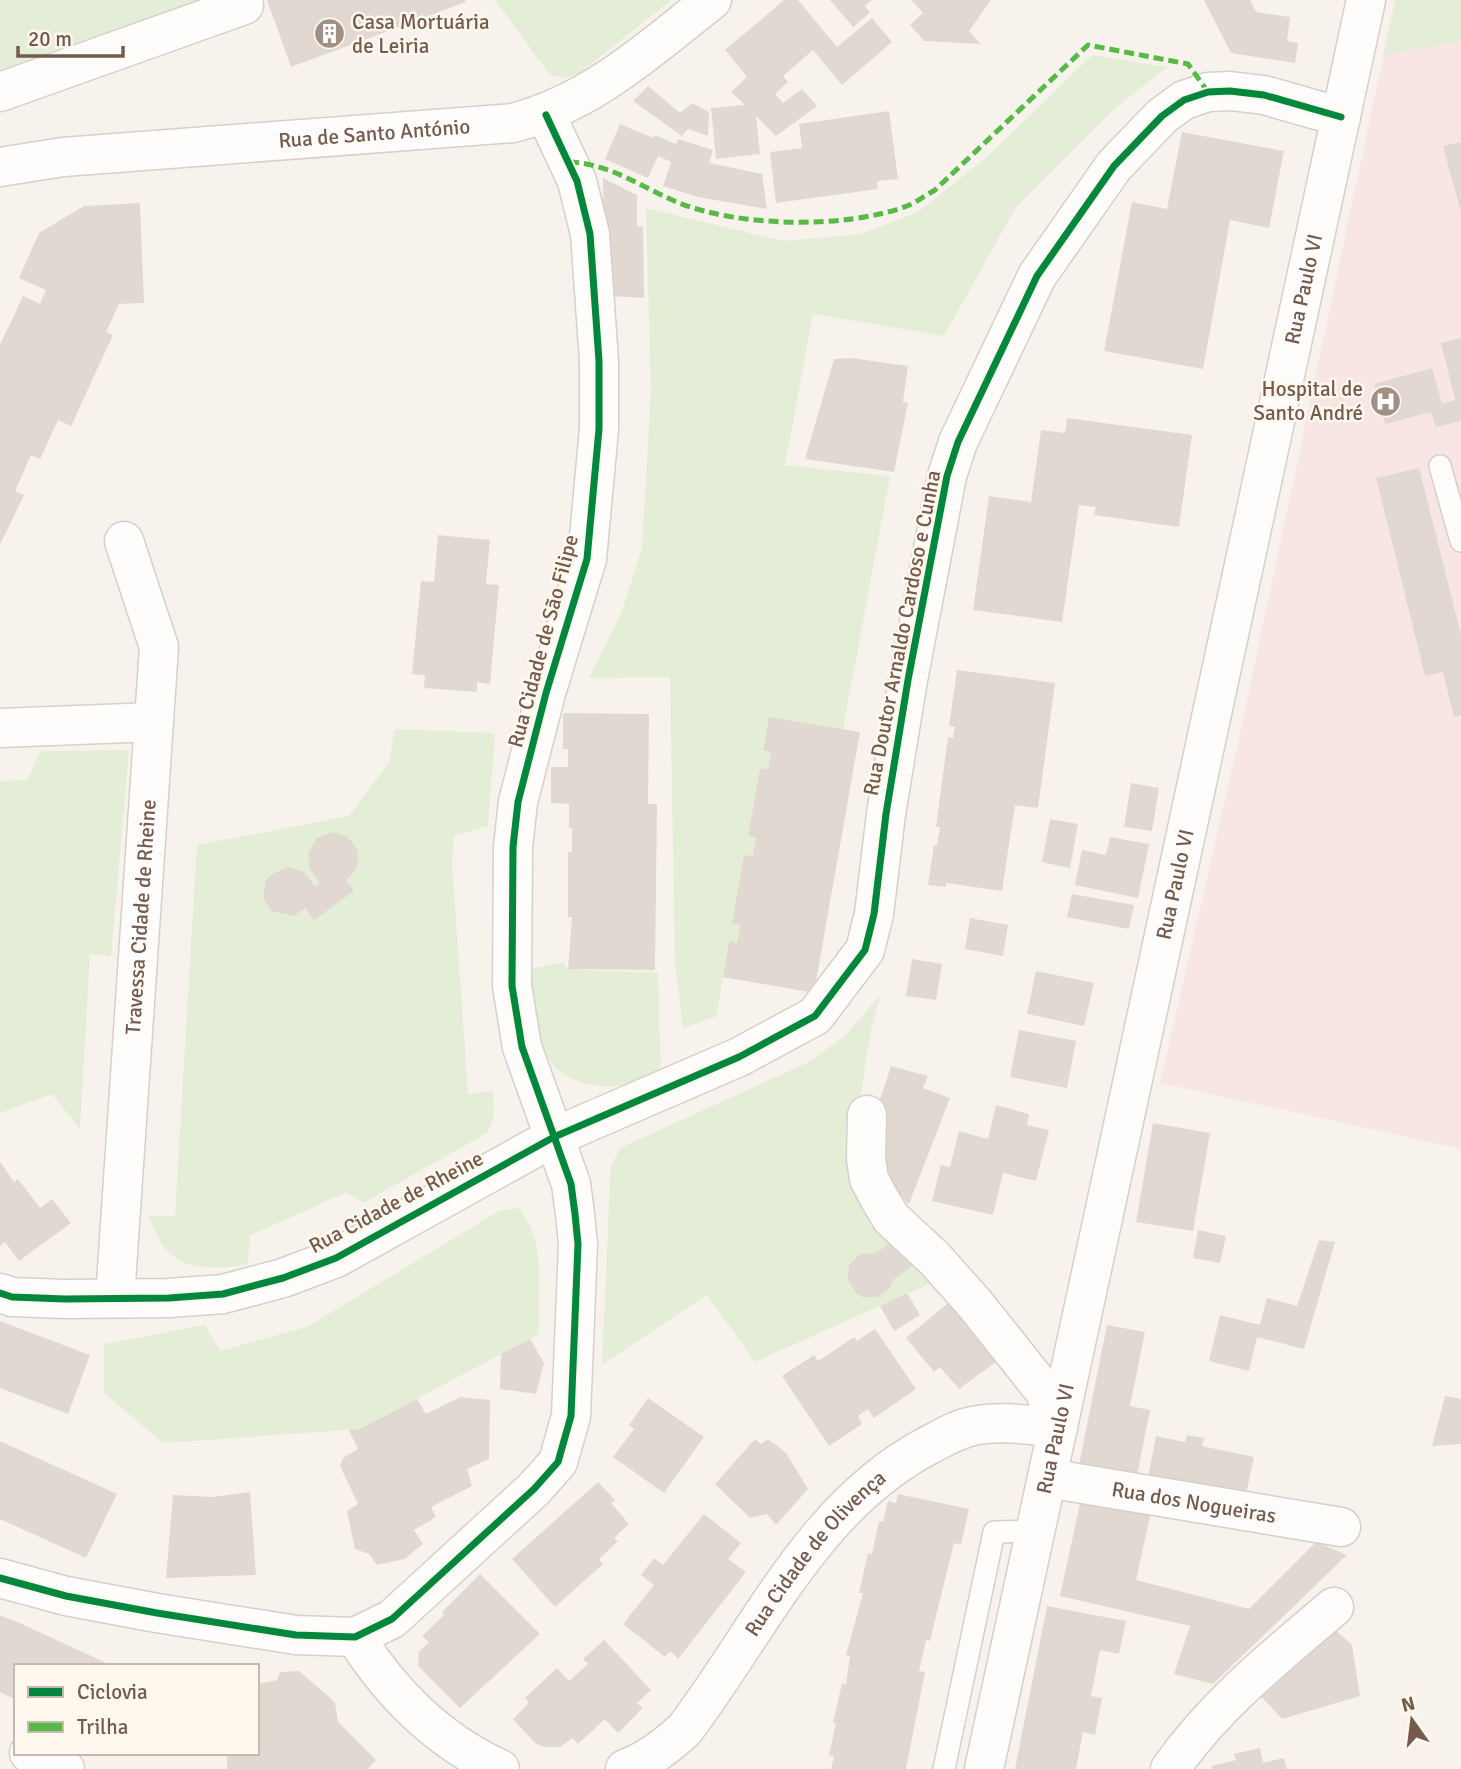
<svg xmlns="http://www.w3.org/2000/svg" width="1461" height="1769" font-family="Signika,sans-serif">
	<style>
		.medical { fill: #f8e6e5 }
		.green { fill: #e4eed7 }
		.building { fill: #e1d9d1 }
		.lines { fill: none; stroke-linecap: round; stroke-linejoin: round }
		.lane-casing { stroke: #d6d0ca; stroke-width: 24 }
		.street-casing { stroke: #d6d0ca; stroke-width: 41 }
		.secondary-casing { stroke: #d7d0ca; stroke-width: 41 }
		.lane { stroke: #fefdfc; stroke-width: 21 }
		.street { stroke: #fefdfc; stroke-width: 38 }
		.secondary { stroke: #fefdfc; stroke-width: 38 }
		.quiet { stroke: #58b947; stroke-width: 5; stroke-dasharray: 10 5; stroke-linecap: butt }
		.cycleway-casing { stroke: #fef8ee; stroke-width: 11 }
		.cycleway { stroke: #00873e; stroke-width: 7 }
		.labels { text-anchor: middle; stroke-width: 5; stroke-linejoin: round; paint-order: stroke }
		.poi-label { font-size: 21px; fill: #745b4d; stroke: #fef8ee; text-anchor: start }
		.street-label { font-size: 21px; fill: #745b4d; stroke: #fef8ee }
	</style>
	<rect width="100%" height="100%" fill="#f7f3ec"/>
	<path class="medical" d="M1395 0H1461V1149L1160 1083 1237 747Z"/>
	<path class="green" d="M0 0H197L0 70Z
		M495 0H671L580 73 563 78 550 75Z
		M1395 0H1461V41L1384 55Z
		M1092 55 1167 67 1112 111 1016 207 944 336 813 314 785 465 890 476 843 729 769 717 763 749 771 752 768 769 760 768 748 836 756 838 753 856 744 855 733 923 740 925 737 943 728 942 717 1016 683 1028 675 961 670 677 589 678 621 614 642 548 651 391 646 208 783 241 861 234 918 212 987 157Z
		M395 729 495 733 488 826 454 836 452 863 468 1094 493 1091 494 1117 487 1133 363 1203 347 1192 251 1235 247 1265C197 1271 167 1271 149 1216H175L197 845 349 816 389 762Z
		M129 750 111 956 90 954 80 1129 52 1094 0 1113V781L27 780 41 751Z
		M563 962 568 969 658 973 661 1078C620 1090 560 1096 542 1045 533 1022 534 992 530 969Z
		M880 995 871 1030 858 1113 940 1279 755 1362 707 1295 602 1365 610 1179 611 1166 620 1148 811 1061 846 1035Z
		M518 1208C547 1239 538 1293 539 1334L360 1429 163 1443 104 1393V1344L205 1325 220 1351 307 1327 499 1211Z"/>
	<path class="building" d="M267 0H465L466 2 291 67Z
		M784 0H798L837 47 872 18 892 42 842 85 813 50 783 76 788 82 775 94 783 103 802 89 817 106 776 136 756 116 760 154 716 159 711 108 745 105 731 92 747 77 725 50Z
		M830 0H872L865 6 870 13 853 27Z
		M911 0H991L969 31 981 44 924 41 910 25 923 13Z
		M1204 0H1250L1256 12 1290 17 1287 41 1298 43 1295 63 1231 53Z
		M648 86 680 113 692 103 709 112 708 136 688 129 682 136 633 101Z
		M889 111 898 179 877 181 878 189 776 203 770 152 802 148 799 124Z
		M620 124 653 138 654 135 676 144 678 139 713 150 709 163 762 174 767 209 698 197 663 186 671 162 658 156 648 178 605 159Z
		M1182 132 1284 151 1269 228 1230 220 1203 369 1104 351 1132 202 1167 209Z
		M1461 142V209H1460L1443 146Z
		M603 178 637 195V226H643L644 298 611 296 613 265 604 264Z
		M140 203 144 303 119 304 106 332 113 335 71 426 58 420 40 459 31 455 15 491 24 495 0 545V345L23 296 40 304 46 290 19 278 39 233 84 206Z
		M1461 338V421L1436 427 1431 412 1385 424 1374 384 1432 368 1442 404 1455 400 1441 343Z
		M851 358 908 366 903 402 908 403 894 472 805 459 834 359Z
		M1067 418 1192 435 1179 527 1094 515 1096 507 1079 505 1062 622 973 610 989 496 1031 502 1041 430 1065 433Z
		M1419 468 1461 635V715L1454 717 1443 672 1425 676 1376 478Z
		M438 535 490 540 486 584 499 585 490 684 477 682V692L424 688 425 675 412 674 421 581 434 582Z
		M957 670 1055 683 1038 808 1015 805 1002 891 946 883V887L928 885 934 845H937L940 827H936L948 737 953 738 955 727 949 726Z
		M563 713 649 714 648 804H657L655 970 568 969 572 917H568V852H572V828H569V804L551 803V767H568V749H563Z
		M769 717 860 732 814 993 723 977 729 941 737 943 740 925 732 924 744 855 753 856 756 838 748 836 760 768 768 769 771 752 763 750Z
		M1131 783 1159 788 1152 831 1124 827Z
		M1050 819 1078 824 1070 868 1042 862Z
		M332 832 348 837 358 851 357 868 346 880 354 891 314 920 305 908 294 916 271 911 263 897 266 880 272 874 288 867 304 872 315 886 320 883 310 869 308 853 317 838Z
		M1110 837 1149 844 1138 898 1075 885 1082 850 1106 855Z
		M1072 894 1134 905 1129 929 1067 917Z
		M970 918 1008 925 1003 956 965 949Z
		M912 959 942 964 936 1000 906 996Z
		M1036 971 1094 983 1084 1026 1027 1014Z
		M1019 1030 1076 1041 1067 1088 1010 1077Z
		M891 1066 928 1076 923 1088 950 1098 909 1204 884 1180 874 1117Z
		M996 1105 1029 1114 1027 1125 1049 1130 1036 1181 1003 1173 993 1215 932 1201 941 1165 950 1167 959 1131 988 1139Z
		M1153 1123 1210 1133 1193 1231 1136 1222Z
		M0 1162 14 1182 18 1179 40 1208 52 1199 71 1223 19 1261 5 1242 0 1246Z
		M1198 1230 1226 1236 1220 1263 1193 1258Z
		M897 1238 915 1264 893 1280 890 1288 878 1297H862L856 1293 848 1280 849 1265 860 1254 876 1253Z
		M1319 1240 1335 1242 1304 1349 1257 1337 1249 1371 1209 1361 1220 1315 1260 1325 1267 1298 1297 1306Z
		M907 1293 920 1315 894 1331 880 1306Z
		M948 1303 997 1361 959 1389 940 1367 934 1372 906 1338Z
		M0 1321 90 1355 68 1414 0 1388Z
		M1107 1325 1145 1332 1130 1406 1150 1410 1137 1476 1079 1465Z
		M875 1329 916 1389 874 1418 868 1409 858 1416 862 1424 829 1446 782 1376 814 1355 818 1361 854 1337 857 1341Z
		M530 1339 544 1363 536 1394 500 1389 501 1354Z
		M1445 1396 1461 1399V1444L1432 1446Z
		M460 1397 490 1400 489 1459 467 1469 472 1486 431 1507 436 1517 414 1530 423 1544 404 1559 377 1565 369 1554 355 1549 347 1511 358 1504 340 1466 343 1458 358 1449 349 1430 360 1429 417 1399 426 1414Z
		M648 1398 704 1437 664 1493 613 1457 634 1429 629 1425Z
		M1187 1435 1204 1438 1202 1446 1254 1457 1244 1503 1147 1482 1156 1436 1185 1442Z
		M755 1439 761 1444 768 1439 786 1453 808 1489 776 1525 767 1514 750 1518 715 1484Z
		M0 1441 117 1494 86 1558 0 1519Z
		M598 1482 615 1500 611 1503 629 1524 614 1538 618 1541 599 1559 603 1564 555 1607 512 1559Z
		M250 1492 256 1575 166 1578 173 1495 213 1497Z
		M898 1494 969 1509 961 1545 954 1543 930 1641 926 1640 919 1671 925 1672 906 1769H831L834 1756 829 1755 836 1723H833L842 1683 846 1684 850 1656 846 1655 863 1593H859L868 1553 872 1554 879 1521 883 1522 888 1501 896 1503Z
		M1082 1494 1152 1508 1136 1580 1249 1609 1316 1542 1347 1555 1213 1684 1174 1674 1190 1626 1060 1596Z
		M704 1514 741 1543 728 1559 746 1572 678 1659 670 1651 665 1657 623 1624 654 1585 641 1575 654 1558 663 1565Z
		M480 1574 540 1634 460 1708 418 1666 419 1652 429 1642 422 1636 444 1615 442 1612Z
		M1047 1606 1126 1621 1119 1654 1100 1650 1091 1696 1102 1698 1095 1735 1083 1732 1076 1769H1015Z
		M0 1615 24 1625 113 1666H16V1700L0 1692Z
		M1330 1625 1352 1645 1360 1696 1282 1719 1257 1692Z
		M604 1640 651 1690 637 1703 643 1708 618 1733 605 1719 578 1744 573 1738 560 1747H543L535 1743 513 1719 529 1703 525 1698 557 1668 569 1681 588 1664 583 1659Z
		M299 1671 335 1702 338 1722 376 1760 368 1769H227V1753H257V1684L277 1680 280 1672Z
		M1260 1748 1263 1763 1284 1758 1287 1769H1212L1211 1766 1236 1760 1234 1754Z"/>
	<g class="lines">
		<defs>
			<path id="lane" d="M1440 466 1461 541
				M944 1769 994 1532 1035 1531"/>
			<g id="street">
				<path d="M0 92 244 5 242 0"/>
				<path id="s1" d="M0 167 63 157 513 123C593 102 648 50 712 0"/>
				<path d="M0 728 154 722"/>
				<path d="M0 1293 12 1297 65 1299 169 1298 223 1294 283 1278 336 1258 554 1137 739 1057 815 1016 865 950 874 914 886 814 908 680 947 476 958 442 1037 276 1114 166 1162 116 1184 100 1208 92 1230 91 1264 95 1341 117"/>
				<path id="s2" d="M115 1298 159 647 124 541"/>
				<path id="s3" d="M1047 1478 1341 1527"/>
				<path d="M0 1578 66 1596 157 1613 296 1635 355 1637 392 1619 534 1489 558 1462 571 1416 578 1244 575 1214 571 1184 522 1047 512 986 513 847 518 802 546 693 587 559 599 429V361L590 234 577 181 546 115"/>
				<path d="M355 1637C392 1694 437 1740 500 1769"/>
				<path d="M29 1753 65 1769"/>
				<path id="s4" d="M625 1769C649 1760 667 1746 685 1729 760 1630 814 1505 929 1445 943 1438 957 1429 973 1426 1001 1420 1029 1425 1058 1428L1045 1392 975 1304 935 1259 891 1218 879 1198 869 1179 866 1159 867 1115"/>
				<path d="M1170 1769C1215 1705 1275 1657 1334 1607"/>
			</g>
			<g id="secondary">
				<path id="s5" d="M984 1769 1366 0"/>
			</g>
		</defs>
		<use href="#lane" class="lane-casing"/>
		<use href="#street" class="street-casing"/>
		<use href="#secondary" class="secondary-casing"/>
		<use href="#lane" class="lane"/>
		<use href="#street" class="street"/>
		<use href="#secondary" class="secondary"/>
		<path class="quiet" d="M569 162C609 163 643 188 679 203 740 227 846 229 907 206 917 202 926 195 935 190L1088 45 1188 64 1208 92"/>
		<defs>
			<path id="cycleway" d="M0 1293 12 1297 65 1299 169 1298 223 1294 283 1278 336 1258 554 1137 739 1057 815 1016 865 950 874 914 886 814 908 680 947 476 958 442 1037 276 1114 166 1162 116 1184 100 1208 92 1230 91 1264 95 1341 117
				M0 1578 66 1596 157 1613 296 1635 355 1637 392 1619 534 1489 558 1462 571 1416 578 1244 575 1214 571 1184 522 1047 512 986 513 847 518 802 546 693 587 559 599 429V361L590 234 577 181 546 115"/>
		</defs>
		<use href="#cycleway" class="cycleway-casing"/>
		<use href="#cycleway" class="cycleway"/>
	</g>
	<defs>
		<symbol id="building-disc" viewBox="-11 -11 22 22"><circle r="9.5" fill="#a29085" stroke="#fef8ee"/><path d="M-4-6H4V6H1V3H-1V6H-4ZM-2.5-4.3h1.7v1.8h-1.7ZM.8-4.3h1.7v1.8H.8ZM-2.5-1h1.7V.8h-1.7ZM.8-1h1.7V.8H.8Z" fill="#fff"/></symbol>
		<symbol id="hospital-disc" viewBox="-11 -11 22 22"><circle r="9.5" fill="#a29085" stroke="#fef8ee"/><path d="M-5-5h3v3.5h4V-5h3V5h-3V1.5h-4V5h-3Z" fill="#fff"/></symbol>
	</defs>
	<g fill-rule="evenodd">
		<use href="#building-disc" x="312" y="16" width="35" height="35"/>
		<use href="#hospital-disc" x="1368" y="384" width="35" height="35"/>
	</g>
	<g class="labels">
		<g class="poi-label">
			<text x="352" y="29">Casa Mortuária<tspan x="352" dy="24">de Leiria</tspan></text>
			<text x="1363" y="396" text-anchor="end">Hospital de<tspan x="1363" dy="24">Santo André</tspan></text>
		</g>
		<g class="street-label">
			<text dy="7" stroke="none"><textPath href="#s1" startOffset="376">Rua de Santo António</textPath></text>
			<text dy="7" stroke="none"><textPath href="#s5" startOffset="1514">Rua Paulo VI</textPath></text>
			<text transform="translate(902 633) rotate(-79)" y="7">Rua Doutor Arnaldo Cardoso e Cunha</text>
			<text transform="translate(543 641) rotate(-75)" y="7">Rua Cidade de São Filipe</text>
			<text dy="7" stroke="none"><textPath href="#s5" startOffset="905">Rua Paulo VI</textPath></text>
			<text dy="7" stroke="none"><textPath href="#s2" startOffset="382">Travessa Cidade de Rheine</textPath></text>
			<text transform="translate(396 1202) rotate(-28)" y="7">Rua Cidade de Rheine</text>
			<text dy="7" stroke="none"><textPath href="#s5" startOffset="338">Rua Paulo VI</textPath></text>
			<text dy="7" stroke="none"><textPath href="#s3" startOffset="149">Rua dos Nogueiras</textPath></text>
			<text dy="7" stroke="none"><textPath href="#s4" startOffset="292">Rua Cidade de Olivença</textPath></text>
		</g>
	</g>
	<rect x="14" y="1664" width="245" height="91" fill="#fef8ee" stroke="#c7b9ae" stroke-width="2"/>
	<rect x="28" y="1687" width="35" height="10" fill="#00873e" stroke="#c7b9ae" stroke-width="2"/>
	<text x="77" y="1699" font-size="21" fill="#745b4d">Ciclovia</text>
	<rect x="28" y="1722" width="35" height="10" fill="#58b947" stroke="#c7b9ae" stroke-width="2"/>
	<text x="77" y="1734" font-size="21" fill="#745b4d">Trilha</text>
	<g transform="translate(1412 1720) rotate(346)" stroke="#fef8ee" stroke-width="5" paint-order="stroke">
	<path d="M0-5L12 26L0 18L-12 26Z" fill="#745b4d"/>
	<text y="-10" font-size="19" font-weight="bold" text-anchor="middle" fill="#745b4d">N</text>
	</g>
	<path d="M18 46v10h105v-10" fill="none" stroke="#745b4d" stroke-width="3.5"/>
	<text x="28" y="46" font-size="21" fill="#745b4d" stroke="#fef8ee" stroke-width="5" paint-order="stroke">20 m</text>
</svg>
